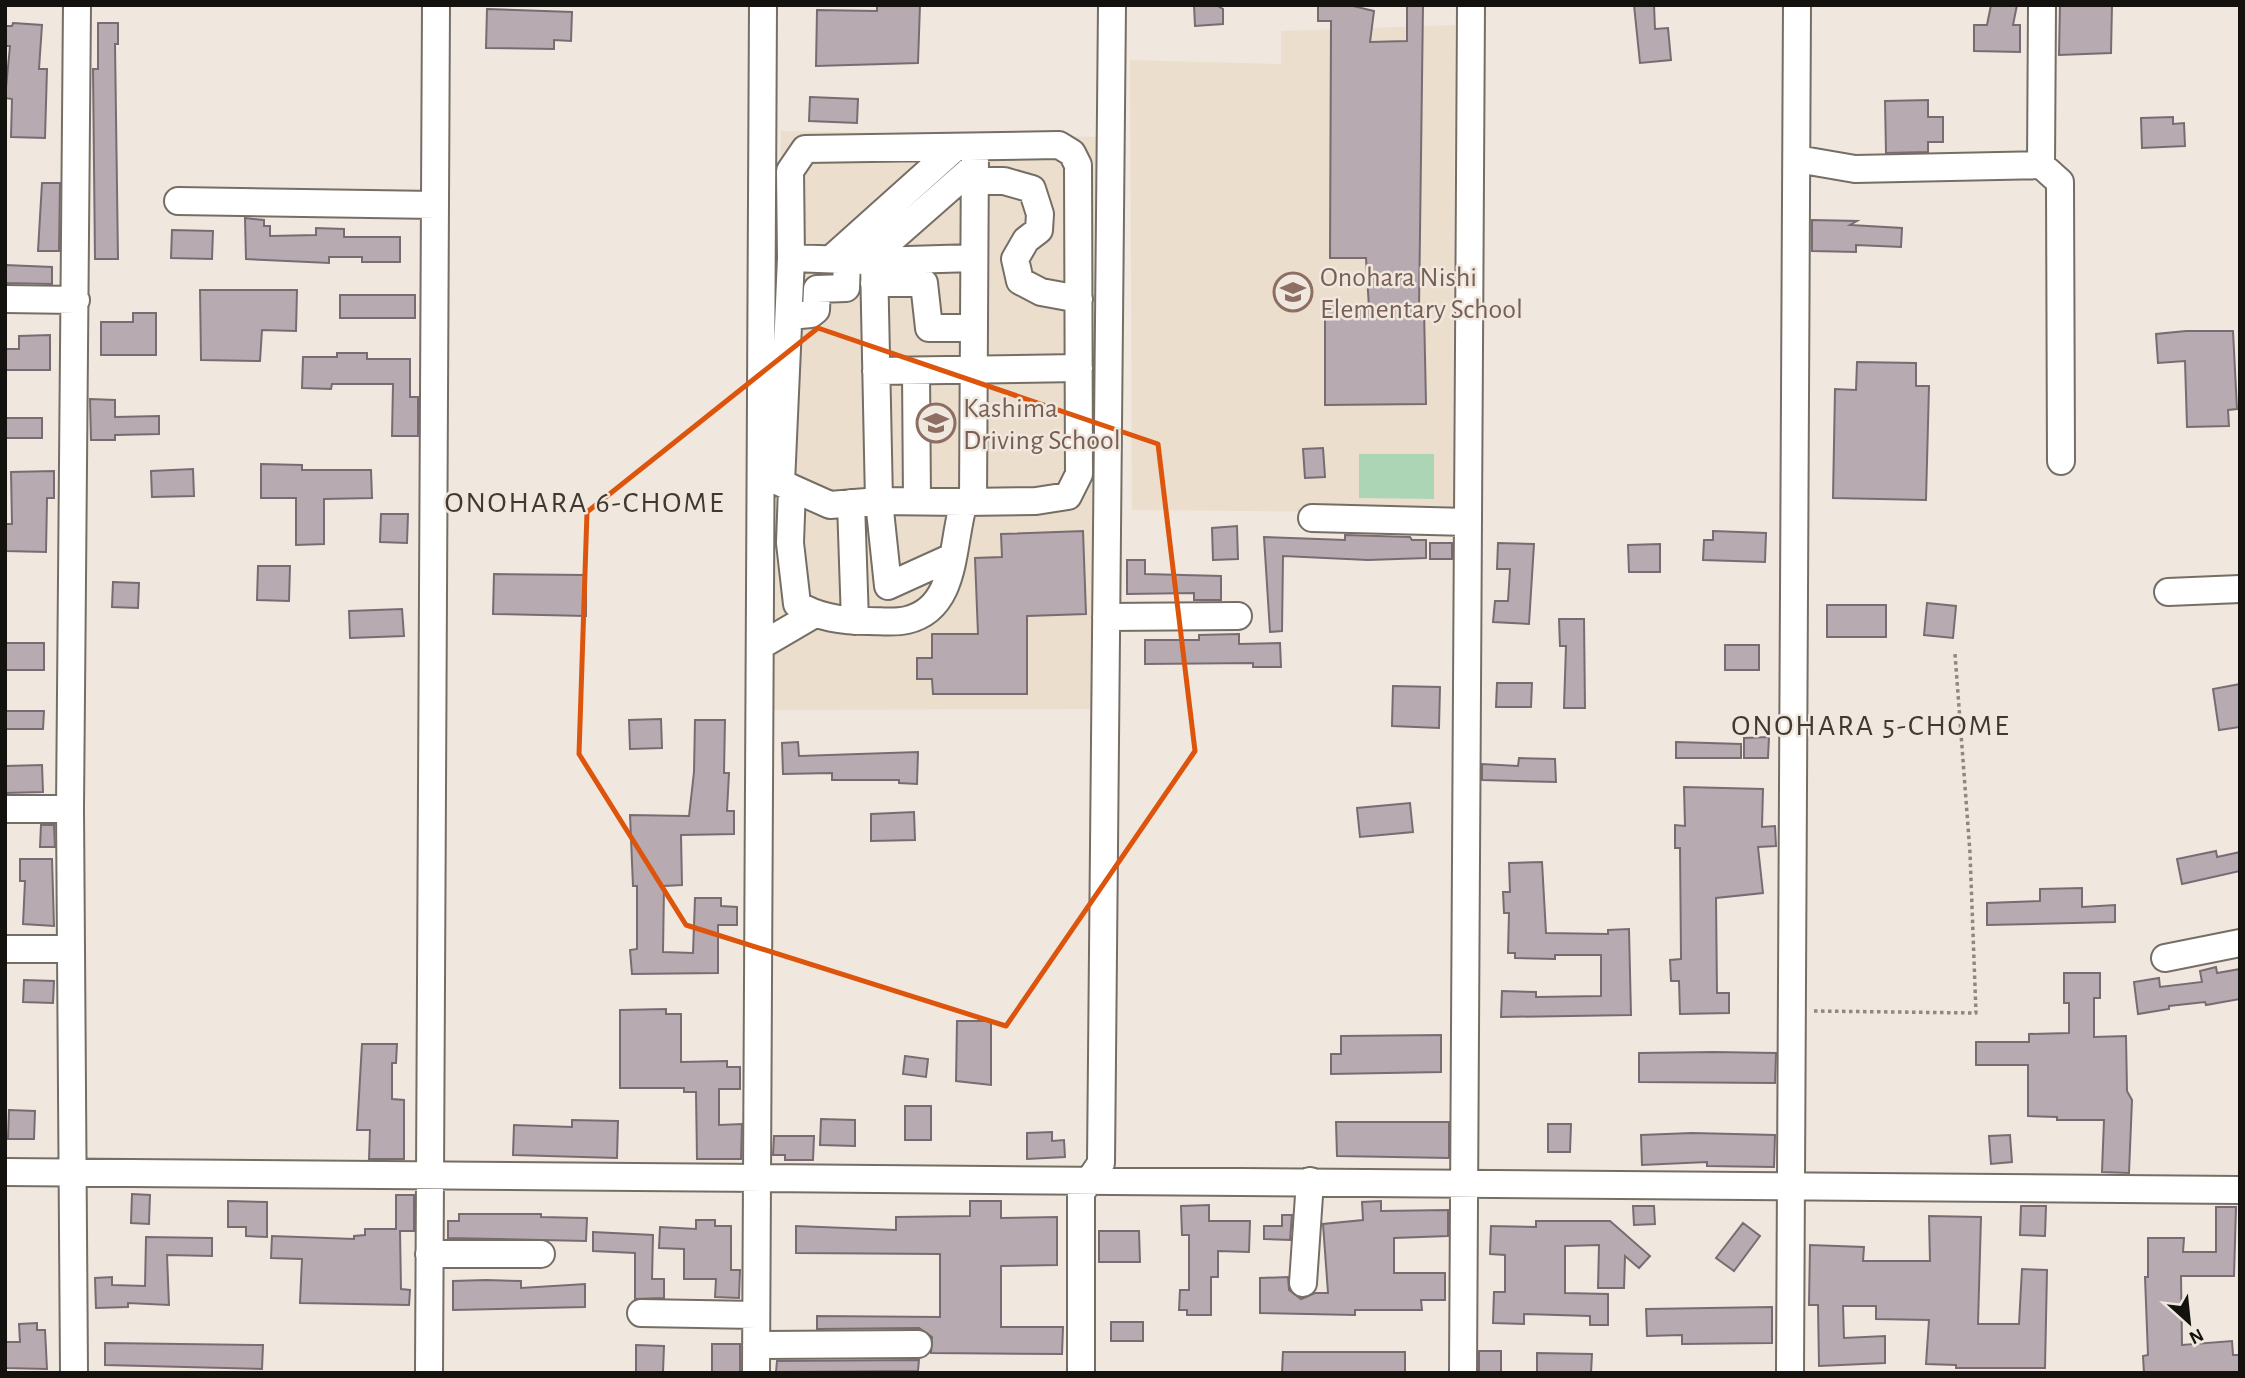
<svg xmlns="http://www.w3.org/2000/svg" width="2245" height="1378" font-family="'Alegreya Sans',sans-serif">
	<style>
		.built { fill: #ebdecd }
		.green { fill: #acd5b5 }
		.building { fill: #b7aab1; stroke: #786c72; stroke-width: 2 }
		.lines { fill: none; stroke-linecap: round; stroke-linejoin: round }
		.minor-casing { stroke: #756e65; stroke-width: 30 }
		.path { stroke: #8d8881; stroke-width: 3.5; stroke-dasharray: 3.5 3.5; stroke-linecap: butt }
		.minor { stroke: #fff; stroke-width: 26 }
		.marked { fill: none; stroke: #dd550c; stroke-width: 5; stroke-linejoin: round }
		.labels { text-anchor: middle; stroke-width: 5; stroke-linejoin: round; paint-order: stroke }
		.education-label { font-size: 28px; fill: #785e54; stroke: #f0e8de; text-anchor: start }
		.neighbourhood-label { font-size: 30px; letter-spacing: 2px; fill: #403931; stroke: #f0e8de }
	</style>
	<rect width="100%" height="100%" fill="#f0e8de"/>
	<path class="built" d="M1455 25 1453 513 1132 510 1130 60 1281 64V31Z
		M781 131 1097 137 1093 709 772 710Z"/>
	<path class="green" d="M1359 454H1434V499L1359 498Z"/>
	<path class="building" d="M877 5H920L918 63 816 66 817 10 877 11Z
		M1194 5H1216L1223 9V24L1195 26Z
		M1318 5H1349L1374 11 1370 42 1407 41V5H1423L1419 309H1424L1426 404 1325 405V306L1369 308 1366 258H1330L1331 21H1318Z
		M1634 5H1654L1655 29 1668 28 1671 60 1640 63Z
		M1991 5H2017L2013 25H2020V52L1974 51V25H1987Z
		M2060 5H2112L2111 53 2059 55Z
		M487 9 572 12 571 41 554 40V49L486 48Z
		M13 23 42 25 39 69H47L45 138 11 137 12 99 5 98 10 46H5V26H12Z
		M98 23H118V44H115L118 259H95L93 69H98Z
		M810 97 858 99 857 123 809 121Z
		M1928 100V117H1943V142H1928V152L1886 153 1885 101Z
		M2173 117V124L2184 123 2185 146 2142 148 2141 118Z
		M42 183H60L59 251H38Z
		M245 218 264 220V226H270V236L316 235V228L344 229V237H400V262H362V257H329V263L246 259Z
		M1812 220 1857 221 1850 225 1902 228 1901 247 1856 245V252L1812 251Z
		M172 230 213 231 212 259 171 258Z
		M5 265 52 267V284L5 283Z
		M200 290H297L296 331 262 330 260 361 201 360Z
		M340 295H415V318H340Z
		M133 313H156V355H101V322H133Z
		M2186 331H2233L2237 409 2228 410 2229 426 2187 427 2185 361 2158 363 2156 334Z
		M50 335V370H5V349H19V336Z
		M337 353H367V359H410V397H418V436H392L393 384H332L331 389 302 388 303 357H337Z
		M1857 362 1916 363V386H1929L1926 500 1833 498 1835 389 1856 390Z
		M90 399 115 400V417L159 416V434L115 435V440H91Z
		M6 418H42V438H6Z
		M1323 448 1325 477 1305 478 1303 449Z
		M261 464 302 465V470H371L372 498 324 499V544L296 545V498H261Z
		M193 469 194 496 152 497 151 471Z
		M54 471V498H47L46 552 5 551V524H12L11 472Z
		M381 514H408L407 543 380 542Z
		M1237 526 1238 559 1213 560 1212 528Z
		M1083 531 1086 614 1027 616V694H933L932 679H917V658H932V634H978L975 558 1002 557 1001 534Z
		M1713 531 1766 533 1765 562 1703 560 1704 540H1713Z
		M1345 535 1410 537 1412 540H1426V558L1368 560 1283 556 1282 631 1270 632 1264 537 1345 540Z
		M1430 543H1452V559H1430Z
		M1498 543 1534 544 1529 624 1493 622 1495 601H1508L1510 569H1497Z
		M1660 544V572H1629L1628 545Z
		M1127 560H1145V574L1221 576V600H1194V593L1127 594Z
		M258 566H290L289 601 257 600Z
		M494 574 586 575V616L493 614Z
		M113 582 139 583 138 608 112 607Z
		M1927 603 1956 606 1953 638 1924 635Z
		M1827 605H1886V637H1827Z
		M402 609 404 636 350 638 349 611Z
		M1559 619H1584L1585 708H1564L1566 646H1560Z
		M1239 634V644L1280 643 1281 667H1253V663L1145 664V640H1199V635Z
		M5 643H44V670H5Z
		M1725 645H1759V670H1725Z
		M1497 683H1532L1531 707H1496Z
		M2240 684V727L2219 730 2213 689Z
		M1393 686 1440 687 1439 728 1392 726Z
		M5 711H44L43 729H5Z
		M661 719 662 748 630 749 629 720Z
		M695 720H725L724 773H729L727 811H734V834L681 835 682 885 664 886 663 952 693 953 695 898H721V906L737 907V925H718V973L632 974 630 950 637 949V886H633L630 815 689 816 694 772Z
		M1769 737 1768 758H1744V738Z
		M798 742 799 756 918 752 917 784 899 783V780H832V773L783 774 782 743Z
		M1676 742 1741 744V758H1676Z
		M1519 758 1555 759 1556 782 1482 780V764L1518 766Z
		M42 765 43 792 5 793V766Z
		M1684 787 1763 789 1762 827 1775 826 1776 846 1758 847 1763 893 1716 898 1717 993H1729V1013L1680 1014 1679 981H1671L1670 960 1681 959 1680 848H1675V825L1685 826Z
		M1410 803 1413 832 1360 837 1357 808Z
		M914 812 915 840 871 841V814Z
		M41 825H54L55 847H40Z
		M2216 851 2217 857 2240 852V871L2182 884 2177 859Z
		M20 859H52L54 926 23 924 25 881H20Z
		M1542 862 1546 933 1608 934V930L1629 929 1631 1015 1501 1017 1502 991 1536 992V997L1601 996V955H1555V959L1515 958V953H1508L1509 913H1504L1503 892H1510L1509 863Z
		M2082 888V907L2115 905V922L1987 925V903L2040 901V889Z
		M2216 967 2217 973 2240 969V999L2206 1005 2205 1002 2169 1006V1009L2138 1014 2134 982 2159 978 2160 987 2202 982 2200 971Z
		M2064 973H2100V998H2094V1037L2126 1036 2127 1091 2132 1100 2129 1173 2102 1172 2104 1120H2057V1117L2028 1116V1065H1976V1042H2029V1034L2069 1033V1003H2064Z
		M24 980 54 981 53 1003 23 1002Z
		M666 1009V1014H681V1062L727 1061V1067H740V1089H719V1125L742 1124 741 1159H697L696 1092H684V1088H620V1010Z
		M957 1021H991V1085L956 1081Z
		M1441 1035V1072L1331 1074V1054H1341V1036Z
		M362 1044H397L396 1063H392V1099L404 1100V1159H369L370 1130H357Z
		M1714 1052 1776 1053 1775 1083 1639 1082V1053Z
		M905 1056 928 1059 926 1077 903 1074Z
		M905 1106H931V1140H905Z
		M9 1110 35 1111 34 1139H8Z
		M821 1119 855 1120V1146L820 1145Z
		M572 1120 618 1121 617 1158 513 1155 514 1125 572 1127Z
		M1336 1122H1449V1158L1337 1156Z
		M1548 1124H1571L1570 1152H1548Z
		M1052 1132V1141L1064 1140 1065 1157 1027 1159V1133Z
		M1692 1133 1775 1135 1774 1167 1707 1166V1162L1642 1165 1641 1135Z
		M2010 1135 2012 1162 1991 1164 1989 1136Z
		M774 1136H814L813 1160H785V1155H773Z
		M132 1194 150 1195 149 1224 131 1223Z
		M396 1195H414V1231H400L401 1289 410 1290 409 1305 300 1303 302 1259 271 1258 272 1236 354 1239V1236L365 1235V1229H396Z
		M228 1201 267 1202V1237L246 1236V1227H228Z
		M970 1201H1001V1218L1057 1217V1265L1001 1266V1327H1063L1062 1354 931 1353 932 1337 919 1328 817 1329V1316L940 1317V1254L796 1253V1226L896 1230V1217L970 1216Z
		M1381 1201V1211L1448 1210V1236L1394 1238V1273H1445V1300H1421L1422 1310H1355V1315L1260 1313V1278L1288 1277 1289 1290 1301 1299 1315 1293H1328L1323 1224 1363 1220 1362 1202Z
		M1209 1205V1221H1250L1249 1252 1218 1251V1277H1211V1315H1187V1310H1179L1180 1290H1189V1235H1182L1181 1206Z
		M1633 1206H1654L1655 1224 1634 1225Z
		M2021 1206H2046L2045 1236 2020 1235Z
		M2216 1207H2236L2234 1276H2181L2182 1345 2232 1341 2233 1355H2240V1372L2144 1373 2143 1356 2148 1355 2145 1277H2148V1238H2184L2183 1252H2216Z
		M459 1214H541V1217L587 1218 586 1241 448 1238V1221H459Z
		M1282 1215H1292L1290 1240 1264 1239V1226H1282Z
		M1929 1216 1981 1217 1978 1324H2019L2022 1269 2047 1270 2045 1368H1956V1365L1926 1364 1929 1320 1876 1319V1306H1843L1844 1338 1885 1336V1363L1819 1366 1818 1305H1809L1810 1245 1864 1247 1863 1261H1930Z
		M696 1220H715V1226H731V1270H740L739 1298 715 1297 716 1279H684V1249L659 1248 660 1227 696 1229Z
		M1536 1221H1610L1650 1256 1639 1268 1625 1256 1624 1288H1598L1599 1245 1565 1246V1293L1608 1294V1325H1590V1316L1524 1314V1324L1493 1323 1494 1292H1505V1255L1490 1254 1491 1226 1536 1227Z
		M1743 1223 1760 1236 1734 1271 1716 1258Z
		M1099 1231H1139L1140 1262H1099Z
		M593 1232 653 1235 652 1279H664V1298L635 1299V1253L593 1251Z
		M146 1237 212 1238V1256L167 1255 169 1305 128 1303V1307L96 1308 95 1278 112 1277V1285L145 1286Z
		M486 1280 521 1281V1288L585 1284V1307L453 1310V1281Z
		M1772 1307V1343L1682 1344V1335L1647 1336 1646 1309Z
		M1111 1322H1143V1341H1111Z
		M37 1323V1330H45L47 1369 5 1368V1342H20L19 1324Z
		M105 1343 263 1345 262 1369 105 1365Z
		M712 1344H740V1372H712Z
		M636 1345 664 1346 663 1372H636Z
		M1479 1351H1501V1373H1479Z
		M1283 1352H1405V1373H1282Z
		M1537 1353 1592 1354 1591 1373H1537Z
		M919 1360 918 1371 776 1372 777 1361Z"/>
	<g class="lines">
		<defs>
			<path id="minor" d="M2042 5 2041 165 2060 182 2061 461
				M1059 145 1072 153 1078 165 1079 474 1068 496 1036 501 964 502C951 544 958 608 907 620 895 623 881 621 869 621 843 621 818 618 797 604L790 543 792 488 830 505 879 501 874 261 791 258 790 171 805 149Z
				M1797 159 1855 169 2041 165
				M974 181H1004L1032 189 1040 214 1039 230 1026 240 1015 259 1020 281 1041 292 1079 299
				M178 201 435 205
				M791 258 781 483 792 488
				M831 259 956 147
				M868 260 975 166
				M874 261 974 258
				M874 283H924L929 328H974
				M5 299 76 300
				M789 316 811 314 816 310 817 289 846 288 847 260
				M876 371 1079 368
				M916 371 917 501
				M973 502 975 147
				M851 503 855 621
				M1312 518 1468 522
				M952 557 888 586 879 501 964 502
				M2168 592 2240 589
				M1106 617 1238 616
				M760 646 813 615
				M5 809H70
				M5 949H71
				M2165 958 2240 943
				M5 1172 2240 1190
				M429 1254H541
				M1303 1283 1310 1181
				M641 1313 756 1315
				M756 1345 918 1344
				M74 1373 70 809 77 5
				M429 1373 436 5
				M756 1373 763 5
				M1081 1373V1193L1101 1163 1112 5
				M1463 1373 1471 5
				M1790 1373 1797 5"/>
		</defs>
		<use href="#minor" class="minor-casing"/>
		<path class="path" d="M1814 1011 1976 1013 1970 853 1955 654"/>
		<use href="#minor" class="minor"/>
	</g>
	<path class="marked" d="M818 328 1158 444 1195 751 1006 1026 686 925 579 754 587 512Z"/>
	<defs>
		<symbol id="school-ring" viewBox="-11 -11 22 22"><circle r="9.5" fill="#f0e8de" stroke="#8d6e63" stroke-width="1.5"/><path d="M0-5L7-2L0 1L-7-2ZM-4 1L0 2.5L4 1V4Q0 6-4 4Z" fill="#8d6e63"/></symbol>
	</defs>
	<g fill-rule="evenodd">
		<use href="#school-ring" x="1271" y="270" width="44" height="44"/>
		<use href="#school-ring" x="914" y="401" width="44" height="44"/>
	</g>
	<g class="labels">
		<g class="education-label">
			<text x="1320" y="286">Onohara Nishi<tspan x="1320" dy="32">Elementary School</tspan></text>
			<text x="963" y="417">Kashima<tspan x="963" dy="32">Driving School</tspan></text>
		</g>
		<g class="neighbourhood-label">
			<text x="585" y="512">ONOHARA 6-CHOME</text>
			<text x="1871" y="735">ONOHARA 5-CHOME</text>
		</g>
	</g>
	<rect width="2245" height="1378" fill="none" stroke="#14120e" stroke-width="14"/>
	<g transform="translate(2189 1322) rotate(153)" stroke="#f0e8de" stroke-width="5" paint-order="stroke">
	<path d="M0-5L12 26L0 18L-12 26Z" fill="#14120e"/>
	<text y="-10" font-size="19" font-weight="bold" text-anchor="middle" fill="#14120e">N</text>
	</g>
</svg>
